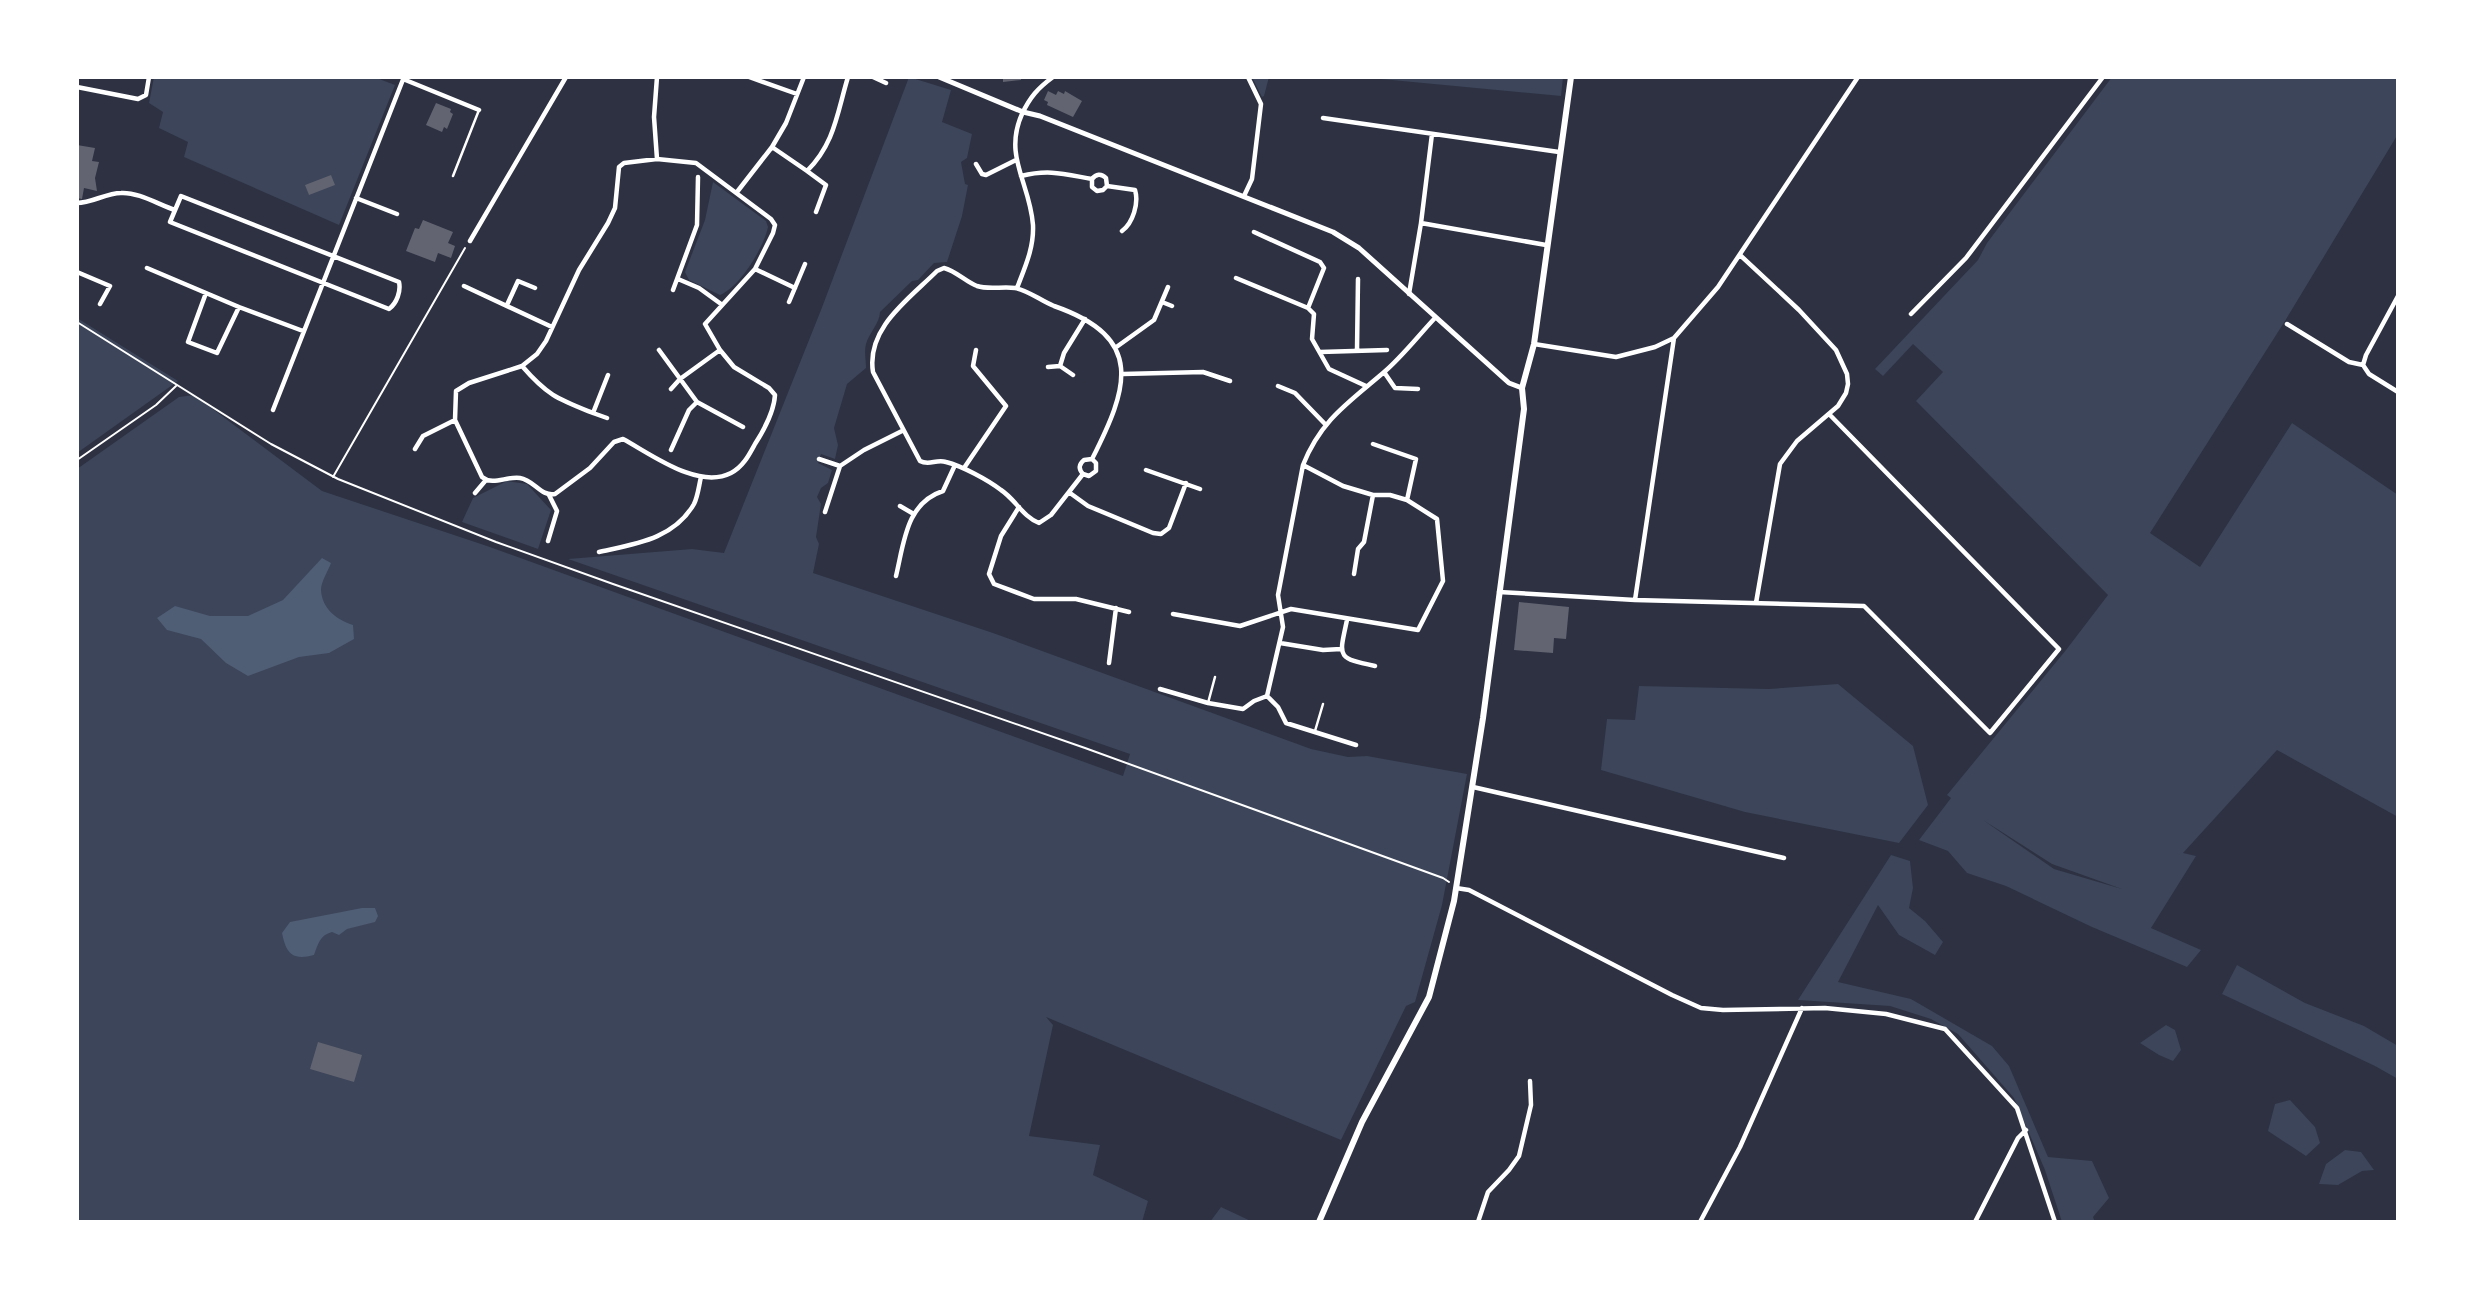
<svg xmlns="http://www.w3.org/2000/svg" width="2475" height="1299" font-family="Cabin,sans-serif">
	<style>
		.green { fill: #3c4559; fill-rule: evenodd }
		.water { fill: #4f5d75 }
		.building { fill: #626471 }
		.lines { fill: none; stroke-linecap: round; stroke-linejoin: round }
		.path { stroke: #fff; stroke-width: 2 }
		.service { stroke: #fff; stroke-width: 2.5 }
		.minor { stroke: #fff; stroke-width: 4.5 }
		.tertiary { stroke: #fff; stroke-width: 5 }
		.secondary { stroke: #fff; stroke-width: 6 }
	</style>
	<rect width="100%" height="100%" fill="#2d3142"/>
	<path class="green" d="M154 77H374L395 85 339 225 184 157 188 142 159 128 163 112 149 103Z
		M909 77 951 90 942 122 972 134 967 158 961 162 965 184 968 185 962 216 947 262 934 263 918 280 912 281 880 312C880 323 869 333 866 344 864 352 866 360 866 368L847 384 834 428 838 445 835 459 821 454 818 463 832 470 828 483 821 488 817 497 821 504 816 537 819 544 813 573 993 633 1311 749 1348 757 1367 756 1467 774 1442 905 1415 1002 1406 1006 1341 1140 1046 1017 1053 1025 1029 1136 1100 1145 1093 1175 1148 1201 1142 1222H77V469L179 397 194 395 322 491 487 546 1123 776 1130 754 568 559 692 549 724 553 821 310Z
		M1252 77H1269L1264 96 1262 97Z
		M1360 77H1563L1561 96Z
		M2112 77H2398V134L2285 321 2150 533 2200 567 2292 423 2398 495V817L2277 750 2183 853 2196 856 2151 928 2201 950 2187 967 2092 927 2006 886 1967 873 1948 851 1919 840 1951 798 1947 795 2066 650 2108 595 1916 401 1943 372 1913 344 1883 376 1875 369 1978 260 1987 243ZM1983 820 2052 864 2122 889 2054 869Z
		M713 182 766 221 768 227C764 247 740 287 720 295L689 280 685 272 705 220Z
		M77 318 178 381 77 453Z
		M507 481 527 484 551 510 538 549 462 522 473 498Z
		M1838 684 1913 746 1928 805 1899 843 1745 812 1601 770 1607 719 1635 720 1639 686 1769 689Z
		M1891 855 1910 861 1913 888 1909 908 1925 921 1943 942 1935 955 1899 935 1878 905 1838 982 1911 999 1992 1046 2009 1066 2048 1157 2092 1161 2109 1198 2093 1217 2095 1222H2062L2045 1170 2014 1098 1958 1034 1931 1019 1890 1006 1798 1000Z
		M2237 965 2305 1003 2364 1026 2398 1046V1079L2375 1066 2222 994Z
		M2166 1025 2175 1030 2181 1050 2173 1061 2159 1055 2140 1043Z
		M2290 1100 2315 1127 2320 1143 2306 1156 2268 1131 2275 1104Z
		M2345 1150 2361 1152 2374 1170 2362 1171 2338 1185 2319 1184 2326 1164Z
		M1221 1207 1253 1222H1210Z"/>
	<path class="water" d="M322 558 331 563C328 571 321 582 321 590 322 609 337 620 353 625L354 639 329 653 299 657 248 676 226 663 201 639 167 630 157 618 175 606 210 616H248L283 600Z
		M362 908H375L378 916 375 922 347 929 339 935 332 932C320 935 318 944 314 955 292 961 286 953 282 933L290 922Z"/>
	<path class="building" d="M1003 77H1021V80L1003 82Z
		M1048 91 1056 95 1058 91 1064 94 1065 91 1082 101 1073 117 1047 105 1048 102 1044 100Z
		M436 103 451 109 450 112 453 114 447 129 444 127 442 132 426 125Z
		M77 145 95 148 92 161 99 162 95 178 97 191 84 188 82 199 77 198Z
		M331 175 335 185 309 195 305 185Z
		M423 220 453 232 448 243 455 246 451 258 438 253 435 262 406 251 415 228 419 229Z
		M1519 602 1569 607 1566 639 1554 638 1553 653 1514 650Z
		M318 1042 362 1055 354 1082 310 1069Z"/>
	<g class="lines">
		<path class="path" d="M77 322 271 444 338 479 496 542 613 584 1085 748 1443 878 1449 882
			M77 460 156 405 176 386
			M333 477 465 248"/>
		<path class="service" d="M453 176 479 110
			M1208 703 1215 677
			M1315 731 1323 704"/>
		<path class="minor" d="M749 77 797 94
			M873 77 886 83
			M403 79 479 110
			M77 87 138 99 146 95 149 77
			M1323 118 1559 152
			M772 147 807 171C835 143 837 113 848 77
			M657 159 696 163 771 219 775 225 773 233 755 269 705 324 720 350 734 367 769 388 775 395C774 411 764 430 755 444 749 455 743 467 731 473 698 490 651 454 623 439L614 442 590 468 555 494C541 497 534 480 520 478 506 476 493 486 482 477L455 420 456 391 469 383 522 366 537 354 546 341 579 270 608 223 615 208 619 167 624 163Z
			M657 159 654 117 657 77
			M976 164 982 174 986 175 1016 160
			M807 171 826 185 816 212
			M1021 176C1049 169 1064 174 1092 179
			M1092 179V187L1097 191 1103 190 1107 186
			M1092 179C1096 174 1101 173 1106 178L1107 186
			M1107 186 1135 190C1139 203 1133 223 1122 231
			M737 192 772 147 786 123 804 77
			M181 196 399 282C401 291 397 303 389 309L170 222Z
			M1244 196 1252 179 1261 104 1248 77
			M356 198 397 214
			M77 203C92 203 106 193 121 193 139 192 159 205 175 210
			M1421 223 1546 245
			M1254 232 1320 262 1324 268 1308 308
			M470 241 566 77
			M1740 255 1799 310 1836 350 1847 374 1848 384 1846 393 1838 406 1797 441 1780 464 1756 603
			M147 268 239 307 303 331
			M755 269 795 288
			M77 272 110 286 100 304
			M1236 278 1308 308 1314 314 1312 339 1329 369 1366 386
			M678 279 699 288 721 304
			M464 286 552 327
			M1017 288C1025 267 1034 248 1033 225 1030 183 1003 156 1022 114 1030 97 1038 88 1053 77
			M673 290 697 225 698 177
			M206 293 188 342 217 353 239 307
			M1409 294 1421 223 1432 134
			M789 302 805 264
			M1162 302 1172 306
			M507 305 518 281 535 288
			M1911 314 1966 258 2103 77
			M2287 324 2349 362 2363 365 2369 374 2398 392
			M1534 344 1616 357 1655 347 1674 338 1718 287 1858 77
			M1115 348 1154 320 1168 287
			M659 350 697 402 743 427
			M1357 350 1358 279
			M1320 352 1387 350
			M2363 365 2366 355 2398 296
			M522 366C548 396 558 399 593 413L608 375
			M1060 366 1064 353 1085 319
			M1048 367 1060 366 1073 375
			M1384 372 1395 388 1418 389
			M1123 374 1203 372 1230 381
			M1278 386 1295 393 1325 424
			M671 389 680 379 720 350
			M273 410 404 77
			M593 413 607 418
			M1373 444 1416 459 1407 500
			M415 449 423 436 455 420
			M671 450 689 410 697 402
			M819 459 840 466
			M964 468 1006 406 973 366 976 350
			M1146 470 1200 489
			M1083 474 1051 515 1039 523C1023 517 1015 499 1001 490 988 480 962 466 946 462 936 459 929 466 920 461L873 372C866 328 909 299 937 271L944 268C956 271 966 282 977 286 989 290 1003 286 1015 288 1028 290 1041 301 1054 306 1146 338 1128 388 1092 459
			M1083 474 1089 476 1096 471V463L1092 459
			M1083 474C1078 469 1079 464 1084 460L1092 459
			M475 493 486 480
			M1070 493 1088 506 1153 533 1161 534 1169 528 1186 483
			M900 506 912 513
			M1019 507 1001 536 989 574 994 584 1034 599H1076L1129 612
			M825 512 840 466 864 450 902 431
			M548 541 557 511 549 495
			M599 552C635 544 674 539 694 504 698 496 699 485 701 477
			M1354 574 1358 549 1364 542 1373 495
			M896 576C904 543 906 503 943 491L955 465
			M1499 592 1635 600 1864 606 1990 733 2059 649 1829 414
			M1635 600 1674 338
			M1173 614 1240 626 1291 609 1418 630 1443 581 1437 519 1407 500 1390 495H1373L1343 486 1303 465
			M1347 620C1339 657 1336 658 1375 666
			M1280 643 1323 650 1341 649
			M1109 663 1116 608
			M1160 689 1208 703 1243 709 1254 701 1267 696 1278 707 1286 723 1356 745
			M1267 696 1283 627 1278 595 1303 465C1321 420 1348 403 1383 373 1402 357 1418 336 1435 318
			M1473 787 1784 858
			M1456 888 1469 890 1672 995 1701 1008 1723 1010 1825 1008 1886 1014 1945 1029 2017 1108 2055 1222
			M1478 1222 1488 1192 1509 1170 1519 1156 1531 1105 1530 1081
			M1700 1222 1740 1147 1802 1008
			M1975 1222 2018 1138 2026 1130"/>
		<path class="tertiary" d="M939 77 1023 112 1040 116 1333 232 1359 248 1509 383 1522 388"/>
		<path class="secondary" d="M1319 1222 1362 1122 1429 997 1454 901 1483 718 1524 409 1522 388 1534 344 1571 77"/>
	</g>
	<rect width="2475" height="1299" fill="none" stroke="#ffffff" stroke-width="158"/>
</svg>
